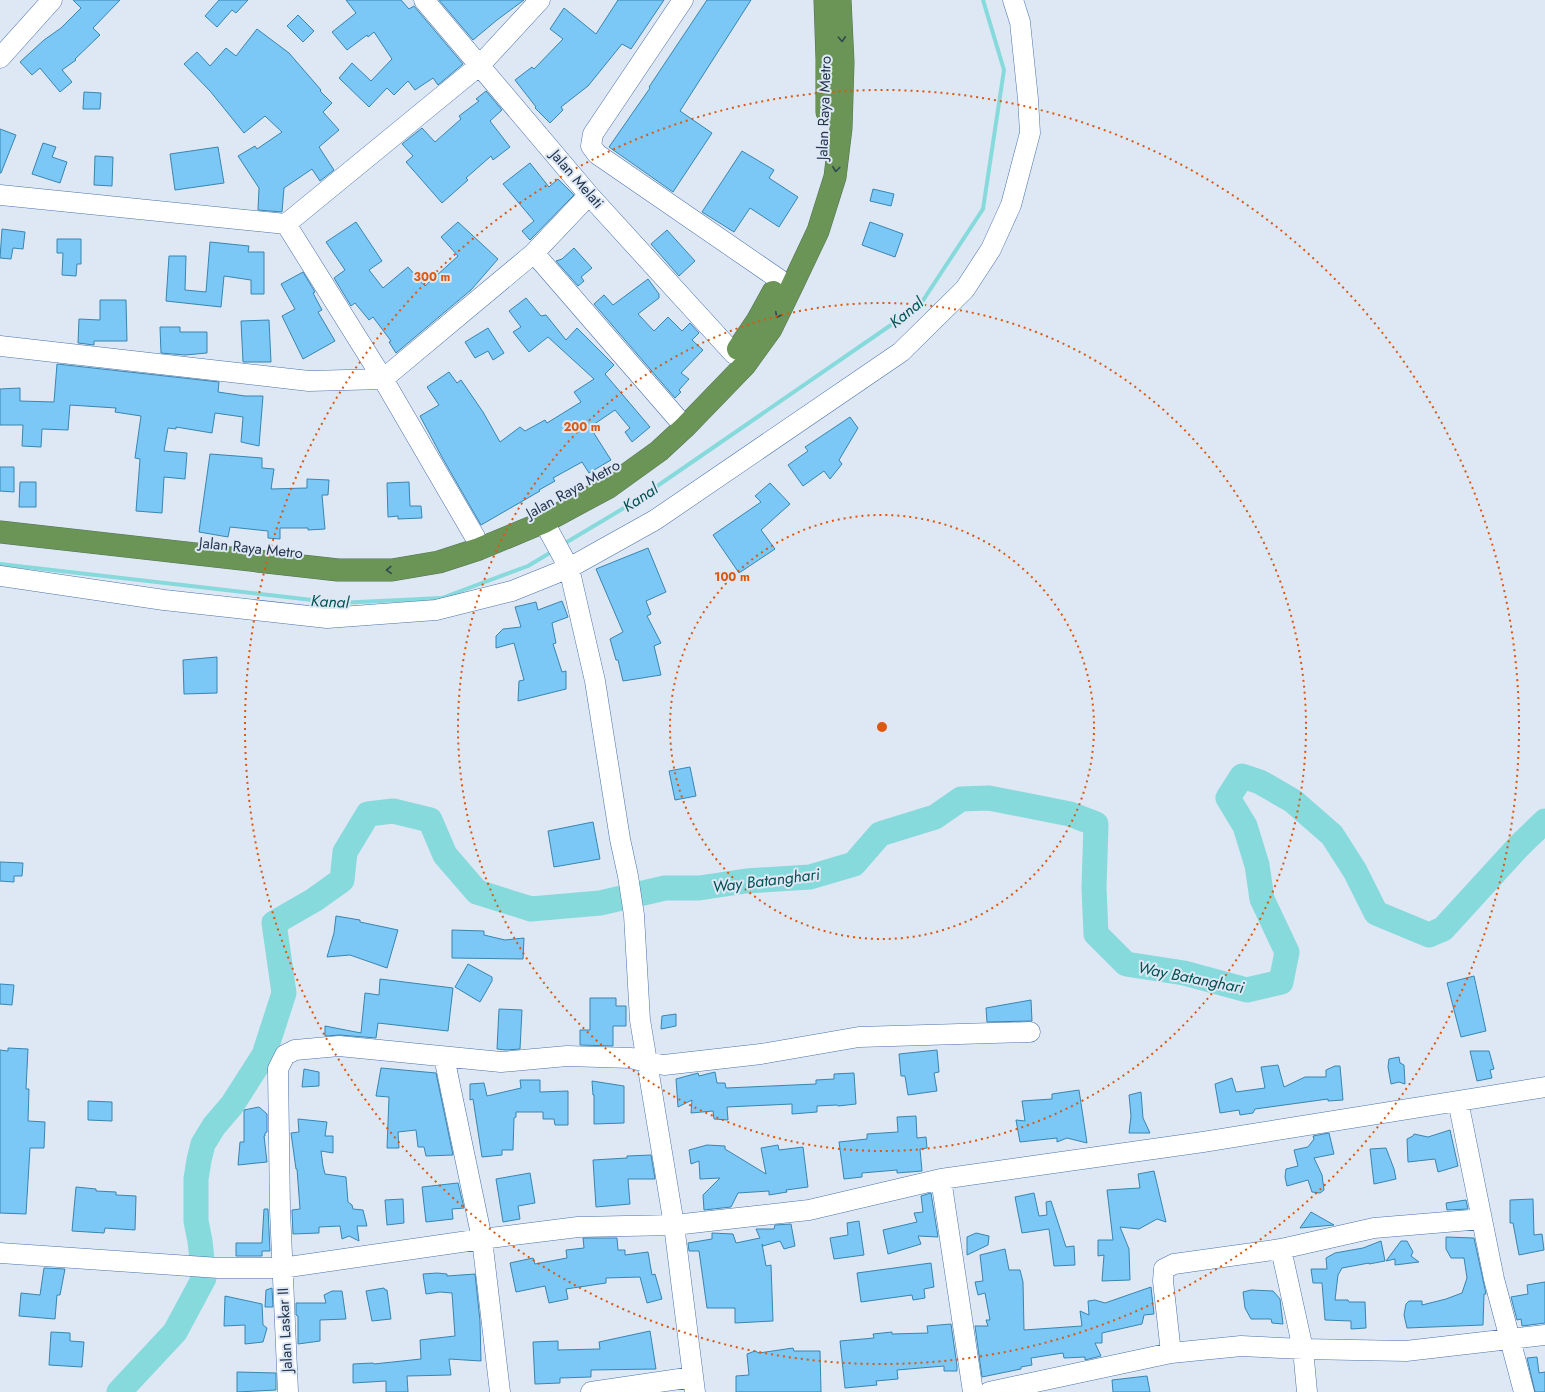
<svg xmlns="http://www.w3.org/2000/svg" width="1545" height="1392" font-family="Jost,sans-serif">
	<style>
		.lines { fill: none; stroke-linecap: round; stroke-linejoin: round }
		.stream { stroke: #86dadb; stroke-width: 4 }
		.river { stroke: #86dadb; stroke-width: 25 }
		.building { fill: #7bc7f5; stroke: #3886b1 }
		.minor-casing { stroke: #4a73ac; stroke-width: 21 }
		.highway-casing { stroke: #517354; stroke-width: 23 }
		.minor { stroke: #fff; stroke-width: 20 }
		.highway { stroke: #6a9557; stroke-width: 22 }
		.oneway { stroke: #31484f }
		.ring { fill: none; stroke: #de570f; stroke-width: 2; stroke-dasharray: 2 4 }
		.labels { text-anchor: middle; stroke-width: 4; stroke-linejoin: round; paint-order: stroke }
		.street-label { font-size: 15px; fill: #23354d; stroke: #dee7f4 }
		.water-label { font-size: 16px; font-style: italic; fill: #005152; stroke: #dee7f4 }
		.centre { fill: #de570f; stroke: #dee7f4; stroke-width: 2 }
		.ring-label { font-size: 12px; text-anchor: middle; font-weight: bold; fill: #de570f; stroke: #dee7f4; stroke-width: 4; stroke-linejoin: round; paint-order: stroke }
	</style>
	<rect width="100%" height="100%" fill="#dee7f4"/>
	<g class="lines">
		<path class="stream" d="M562 545 634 502 920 305 983 209 1004 70 983 0
			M0 564 338 603 442 598 528 566 553 551"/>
		<path class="river" d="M119 1392 175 1332 204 1278 200 1241 196 1221V1179L199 1160 203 1144 214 1126 232 1105 264 1055 284 993 274 923 314 900 342 880 345 852 368 814 393 811 430 820 445 855 477 892 531 909 600 903 665 888H699L746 881 810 877 854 864 880 834 935 817 961 799 989 798 1070 814 1096 824 1094 888 1096 934 1126 964 1184 973 1247 990 1281 982 1287 952 1262 899 1257 865 1245 826 1228 798 1242 776 1260 782 1293 801 1332 835 1355 871 1376 913 1429 935 1443 929 1519 846 1545 821"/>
	</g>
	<path class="building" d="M73 0H120L93 28 100 35 75 59 76 60 62 70 72 82 60 92 40 68 32 75 20 62 44 40 61 28 81 8Z
		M219 0H248L236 13 232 10 217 27 205 16Z
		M346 0H401L409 9 414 6 463 64 438 85 433 78 415 90 408 81 394 95 387 88 369 107 339 78 352 63 371 81 392 59 374 32 368 37 367 35 347 50 332 32 356 13Z
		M439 0H524L497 20 473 40Z
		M618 0H664L631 49 622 44 588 86 561 107 563 110 550 123 535 108 536 107 515 80 532 67 534 69 563 39 550 29 564 8 596 34Z
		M707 0H751L680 111 712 133 673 192 609 147 650 88 649 87Z
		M298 15 314 31 303 42 287 26Z
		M257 29 289 53 321 90 320 91 332 103 323 112 339 130 319 147 334 170 320 181 312 169 284 188 282 212 258 210 259 188 238 156 255 146 257 149 282 132 265 116 244 133 210 91 184 64 197 52 210 66 226 48 236 56Z
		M486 91 502 110 490 121 510 147 493 160 491 156 466 178 468 180 442 203 406 162 413 156 402 144 422 128 435 142 461 119 459 116 479 101 476 99Z
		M84 92 101 93 100 109H83Z
		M0 129 16 135 1 173H0Z
		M43 143 56 147 52 157 67 162 60 183 32 174Z
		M218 147 224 183 175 190 170 154Z
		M742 151 774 170 769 178 798 197 779 227 750 208 734 232 702 212Z
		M95 156 113 157 112 186 94 185Z
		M530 163 549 187 558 179 574 195 530 240 522 231 534 221 503 184Z
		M873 189 894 194 891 206 870 201Z
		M356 222 382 261 369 270 383 288 408 267 425 286 458 256 441 237 458 222 498 259 471 290 396 353 389 342 391 341 373 317 369 320 355 303 351 306 334 278 345 270 326 242Z
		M870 222 903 234 895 257 862 245Z
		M2 229 25 232 23 249 13 248 11 259 0 258Z
		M667 230 695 261 679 276 651 244Z
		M57 239H81V264H77L76 276 62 275 63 253H57Z
		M210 242 249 246 248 252H264V294H251V280L224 276 221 307 166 301 169 256H186L185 290 206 292Z
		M574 248 592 268 581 277 584 281 578 286 556 261 562 259Z
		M303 272 315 292 313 293 322 310 318 312 335 341 303 359 282 316 295 309 281 284Z
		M648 279 659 294V298L638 314 654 331 668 317 682 331 690 323 699 333 692 340 703 350 681 373 689 379 679 390 681 392 675 398 594 304 604 295 613 305Z
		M526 298 541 316 546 315 566 340 577 328 614 365 605 374 650 427 632 442 625 432 630 428 615 410 590 427 611 460 589 473 582 462 553 478 555 481 539 490 540 491 481 525 443 459 420 416 439 405 427 387 449 372 457 383 461 380 483 412 500 442 520 427 525 431 545 420 547 423 581 402 574 392 594 379 548 337 529 352 513 332 521 327 509 311Z
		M100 300H126L127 341H94V345L78 343 79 319 100 320Z
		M269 320 271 362H243L241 321Z
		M160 327H180V332H207V353L185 355 161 353Z
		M488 328 504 353 493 360 488 351 475 358 465 342Z
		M57 364 219 382 218 392 245 396H263L259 446 241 442 243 417 215 413 212 433 176 427V429L168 428 164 451 187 453 185 479 164 477 162 513 136 511 140 459 135 458 141 416 115 412 116 408 70 405 68 430 42 429 41 447 22 446 23 425H0V389L20 388V401L54 402Z
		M850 417 858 428 839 460 842 464 830 479 824 471 803 486 788 465 808 451 805 447Z
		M210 454 262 458V468L274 469 271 489 307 488V479L329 480 328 495H322L325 529 308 530V528H280V539L268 538V531L230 527 228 537 199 532Z
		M0 467H14V492L0 491Z
		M20 482H36V507H19Z
		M409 482 410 506H421L422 518 398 519V516L388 517 387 483Z
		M770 483 790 504 761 530 775 549 739 573 713 535 761 502 755 496Z
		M648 548 666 592 646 601 651 614 647 616 661 643 654 646 661 675 623 681 618 660H616L610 639 623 632 596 569Z
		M562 601 568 617 552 623 556 643 553 644 562 672 566 671V689L518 701 519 681 524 680 514 643 496 648V636L503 629 521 627 515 607 536 602 538 610Z
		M217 657V693L184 694 183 660Z
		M690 767 696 796 675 800 669 771Z
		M593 822 600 859 554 867 548 831Z
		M0 862 23 863 22 876H14V882L0 881Z
		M336 916 360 920V922L398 930 387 968 350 955 327 957 334 933Z
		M452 930 484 931V935L505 940 524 938 523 959 452 958Z
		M468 964 492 977V981L480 1002 455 987Z
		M1474 976 1486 1031 1461 1037 1447 983Z
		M380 979 453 988 448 1031 378 1023 376 1038 340 1035 325 1036V1026L361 1033 365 993 379 995Z
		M0 984 14 985 12 1005 0 1004Z
		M590 998H616V1006H626V1026H613V1046L580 1045V1030H590Z
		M1031 1000 1032 1021 987 1022 986 1008Z
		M499 1009 522 1010 520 1049 506 1050 497 1049Z
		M676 1014V1026L661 1029 662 1016Z
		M8 1048 28 1049 26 1089H29L28 1121 45 1122 44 1148H30L26 1214 0 1213V1050L8 1051Z
		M937 1050 939 1072 934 1073 937 1091 908 1095 905 1076H901L899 1054Z
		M1470 1051H1489L1494 1069 1490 1070 1492 1078 1477 1081Z
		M1399 1057 1400 1063 1404 1065 1405 1084 1399 1082 1391 1084 1388 1067 1389 1059Z
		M1278 1065 1284 1087 1305 1077H1326V1070L1335 1066H1340L1343 1100 1328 1101V1099L1255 1109 1253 1113 1240 1115 1239 1110 1220 1113 1215 1084 1232 1078 1236 1092 1265 1088 1261 1067Z
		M381 1068 436 1073 453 1155 426 1156 424 1147H418L416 1130 398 1132 399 1148H387L389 1097 376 1096Z
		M304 1069 319 1072V1086L302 1087Z
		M715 1072 717 1083H725L726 1088 816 1084V1080L834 1079V1074L854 1073 856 1104 838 1106 837 1105 817 1106V1112L792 1114V1104L727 1107 728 1120 714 1119 713 1111 691 1113 692 1100 678 1107 676 1079 698 1073 699 1076Z
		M520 1080H540V1092L568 1091V1125H555L554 1119H543V1112H516V1117L514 1118 513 1150H502V1155L482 1157 473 1099 470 1100V1084L484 1083 487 1096 521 1088Z
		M592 1081 624 1086V1123L594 1124V1095H593Z
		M1079 1090 1087 1143 1067 1138 1057 1142V1138L1020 1142 1016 1120 1025 1121 1022 1101 1052 1099V1094Z
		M1141 1092 1143 1118 1150 1133H1129L1131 1116 1129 1095Z
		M88 1101 112 1102V1121L88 1120Z
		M259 1107 267 1114V1132L265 1133V1136H264L267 1162 238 1165 240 1142H244V1110Z
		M916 1116 917 1138 926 1137 927 1148 920 1149 922 1171 897 1173V1170L862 1173V1177L844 1179 839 1142 867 1139V1134L898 1132 897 1117Z
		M298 1119 327 1122 325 1136H333V1153L321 1151 323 1166 325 1174 346 1177 348 1202 352 1205 353 1209 363 1210 367 1226H357L359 1241 349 1236 342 1239 340 1226 319 1227V1233L293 1234 292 1210 300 1209 297 1169H296L291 1133 299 1132Z
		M1450 1130 1458 1166 1438 1172 1435 1159 1408 1162 1407 1139 1413 1136 1414 1134 1428 1137Z
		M1329 1133 1334 1154 1314 1158 1322 1175 1324 1190 1320 1193 1312 1192 1308 1180 1287 1186 1285 1177 1286 1169 1298 1166 1294 1150 1308 1147 1314 1139 1313 1136Z
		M707 1145 725 1146V1149L766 1174 761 1148 778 1145 779 1150 803 1147 808 1187 786 1190 787 1192 769 1195V1191L738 1193 731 1207 704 1210 703 1195 720 1178 700 1179 699 1161 691 1164 689 1150Z
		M1386 1148 1394 1169 1396 1179 1374 1184 1370 1149Z
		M651 1155 655 1179H628L630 1204 596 1207 593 1160 627 1158V1156Z
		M1154 1171 1166 1222 1157 1219 1139 1229 1120 1227 1129 1249 1130 1280 1102 1281 1104 1255 1098 1256V1240H1113L1107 1190 1140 1188 1138 1174Z
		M530 1173 535 1203 518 1206 520 1219 503 1222 496 1179Z
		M458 1183 464 1208 452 1209 453 1219 426 1222 422 1187Z
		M76 1187 96 1189V1191L116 1192V1195L136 1196 135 1230 105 1228 104 1233 72 1231Z
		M931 1193 938 1237 918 1236 921 1244 888 1254 883 1230 917 1222 914 1213 923 1212 921 1196Z
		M1034 1193 1039 1216 1047 1215 1046 1202 1051 1201 1066 1247 1074 1246 1075 1265 1054 1266 1049 1229 1022 1233 1015 1197Z
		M403 1199 404 1223 387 1225 385 1200Z
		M1533 1199 1534 1235 1542 1234 1544 1250 1519 1255 1513 1223H1510V1200Z
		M1466 1200 1468 1209 1447 1210 1446 1203Z
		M264 1209H268L270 1251H262V1256H236V1243H262Z
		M1311 1212 1334 1225 1300 1228Z
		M859 1221 864 1255 834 1259 830 1238 848 1235 847 1223Z
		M791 1224 795 1246 784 1249 780 1241 763 1246 762 1244 766 1266 771 1265 773 1321 735 1323V1308H707L699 1251H689L688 1243 712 1239V1233L733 1234 736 1243 760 1238 756 1229H774L775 1225Z
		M976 1233 989 1236 988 1245 967 1255V1237Z
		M1446 1237 1474 1238 1486 1294H1484L1483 1325 1407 1328 1404 1315 1406 1304 1409 1301H1422V1305L1446 1299 1462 1293 1467 1278 1464 1258H1451L1446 1249Z
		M583 1238H617L618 1250H625V1255L648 1252 652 1275 655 1274 662 1299 647 1303 640 1277 606 1278V1283L566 1289 568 1299 549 1303 545 1286 516 1292 510 1263 533 1258 535 1264 567 1258 566 1250 584 1248Z
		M1381 1241 1385 1261 1369 1264V1263L1342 1268 1338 1275 1335 1300H1348L1349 1302H1365L1366 1328 1351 1329V1321L1325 1320 1322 1283H1313L1311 1269H1327L1326 1258 1335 1253 1363 1248Z
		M1401 1241H1407L1413 1252 1411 1256 1419 1262 1395 1265V1259L1386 1261Z
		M1005 1249 1009 1270H1020L1023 1282 1024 1330 1082 1326 1080 1311 1089 1315 1088 1301 1095 1300 1105 1303 1151 1287 1154 1314 1144 1315 1142 1324 1102 1333V1343H1095L1101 1356 1085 1360V1357L1064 1358 1063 1353 1031 1358 1032 1365 1021 1367V1369L982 1377 975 1326H988L986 1320H990L985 1293 978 1295 975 1282 983 1281 980 1255Z
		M931 1263 934 1287 924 1289 925 1298 913 1300 912 1295 861 1302 857 1273Z
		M44 1268 65 1269 60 1295H57L55 1319 19 1316 21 1293 40 1295Z
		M437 1273 447 1274V1276L475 1274 480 1321 481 1361 449 1359 451 1375 407 1376 408 1392H386V1381L353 1383V1364L373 1363 374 1364 421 1359 420 1340 455 1336 452 1293 440 1292 426 1294 423 1274Z
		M1545 1282V1323L1522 1326 1521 1319 1517 1320 1511 1297 1528 1294 1527 1285Z
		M272 1288 273 1307H265L266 1290Z
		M384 1288 385 1290H387L391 1319 372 1321 366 1291Z
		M1251 1290 1273 1291 1280 1299 1283 1324 1272 1323 1271 1319H1251L1245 1308 1243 1292Z
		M332 1291H342L346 1319 320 1320V1341L298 1344V1316L296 1315V1303H326L324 1295Z
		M225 1296 262 1304 263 1325 267 1328 263 1342 245 1344V1325L224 1326Z
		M951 1324 957 1366V1371H944V1366L897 1370 898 1379 876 1381 877 1385 845 1388 840 1341 874 1338 873 1334 892 1332V1334L928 1333 927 1326Z
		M650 1331 656 1369 591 1370V1377L560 1378V1383L535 1384 533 1342 558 1341V1350L600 1349 599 1342Z
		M51 1332 70 1333V1341L84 1342 82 1367 49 1365Z
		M793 1348 794 1351H820L821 1392H736V1376L749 1375 747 1354 755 1351 759 1353Z
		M1537 1357 1539 1373 1545 1372V1392H1535L1527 1358Z
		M237 1372 276 1373V1390L237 1392Z
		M1147 1376 1150 1392H1113L1112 1380Z"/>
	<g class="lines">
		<defs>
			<path id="minor" d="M424 0 589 195 734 354
				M683 0 593 134 591 146 597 154 780 280
				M0 58 52 0
				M0 195 286 224 480 65 540 0
				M286 224 383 379 475 537
				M534 253 677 418
				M0 346 309 381 383 379 534 253 589 195
				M544 522 569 568 595 681 620 839 628 876 634 915 640 1020 674 1225 695 1392
				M0 576 164 600 327 618 436 610 512 591 569 568 655 520 901 352 965 289 991 249 1011 205 1030 133 1028 99 1020 22 1013 0
				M444 1057 482 1239 500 1392
				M1458 1101 1494 1279 1524 1392
				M941 1179 973 1392
				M1281 1249 1303 1349 1307 1392
				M0 1253 219 1268H282L482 1239 578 1227 674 1225 809 1210 941 1179 1203 1142 1545 1087
				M1171 1353 1163 1281 1164 1269 1174 1264 1281 1249 1374 1228 1482 1219
				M288 1392 280 1210 278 1069 285 1055 295 1050 339 1046 501 1062 567 1056 631 1058 646 1062 664 1065 761 1054 859 1037 1030 1032
				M591 1392 693 1377
				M989 1392 1171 1353 1241 1346 1303 1349 1406 1351 1545 1335"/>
			<path id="highway" d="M825 0 827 59V112
				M738 349 757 321 773 292
				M0 532 338 570H392L439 562 479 549 544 522 609 487 659 451 686 426 745 365 771 329 792 286 818 231 835 177 841 128 842 96 843 62 840 0"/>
		</defs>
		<use href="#minor" class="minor-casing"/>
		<use href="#highway" class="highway-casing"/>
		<use href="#minor" class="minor"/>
		<use href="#highway" class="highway"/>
	</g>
	<defs><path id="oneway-chevron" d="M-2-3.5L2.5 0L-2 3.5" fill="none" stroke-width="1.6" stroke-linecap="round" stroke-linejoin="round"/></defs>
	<g class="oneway">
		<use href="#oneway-chevron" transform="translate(842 39) rotate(87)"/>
		<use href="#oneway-chevron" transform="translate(836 169) rotate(97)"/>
		<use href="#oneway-chevron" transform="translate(778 315) rotate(116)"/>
		<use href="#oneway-chevron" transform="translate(389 570) rotate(177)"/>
	</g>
	<g class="ring">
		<circle cx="882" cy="727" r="212"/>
		<circle cx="882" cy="727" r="424"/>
		<circle cx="882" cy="727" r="637"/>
	</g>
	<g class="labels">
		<g class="street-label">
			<text transform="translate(824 108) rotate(-88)" y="5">Jalan Raya Metro</text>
			<text transform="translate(577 179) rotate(49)" y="5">Jalan Melati</text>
			<text transform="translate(573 489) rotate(-29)" y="5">Jalan Raya Metro</text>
			<text transform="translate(251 548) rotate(6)" y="5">Jalan Raya Metro</text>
			<text transform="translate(285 1330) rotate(-93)" y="5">Jalan Laskar II</text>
		</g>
		<g class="water-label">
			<text transform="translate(906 312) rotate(-39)" y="6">Kanal</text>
			<text transform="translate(640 497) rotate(-33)" y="6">Kanal</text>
			<text transform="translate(330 601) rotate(3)" y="6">Kanal</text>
			<text transform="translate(766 880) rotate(-7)" y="6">Way Batanghari</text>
			<text transform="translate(1191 977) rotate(11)" y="6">Way Batanghari</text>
		</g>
	</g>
	<circle cx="882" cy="727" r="6" class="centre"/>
	<g class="ring-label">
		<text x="432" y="281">300 m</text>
		<text x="582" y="431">200 m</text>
		<text x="732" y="581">100 m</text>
	</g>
</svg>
